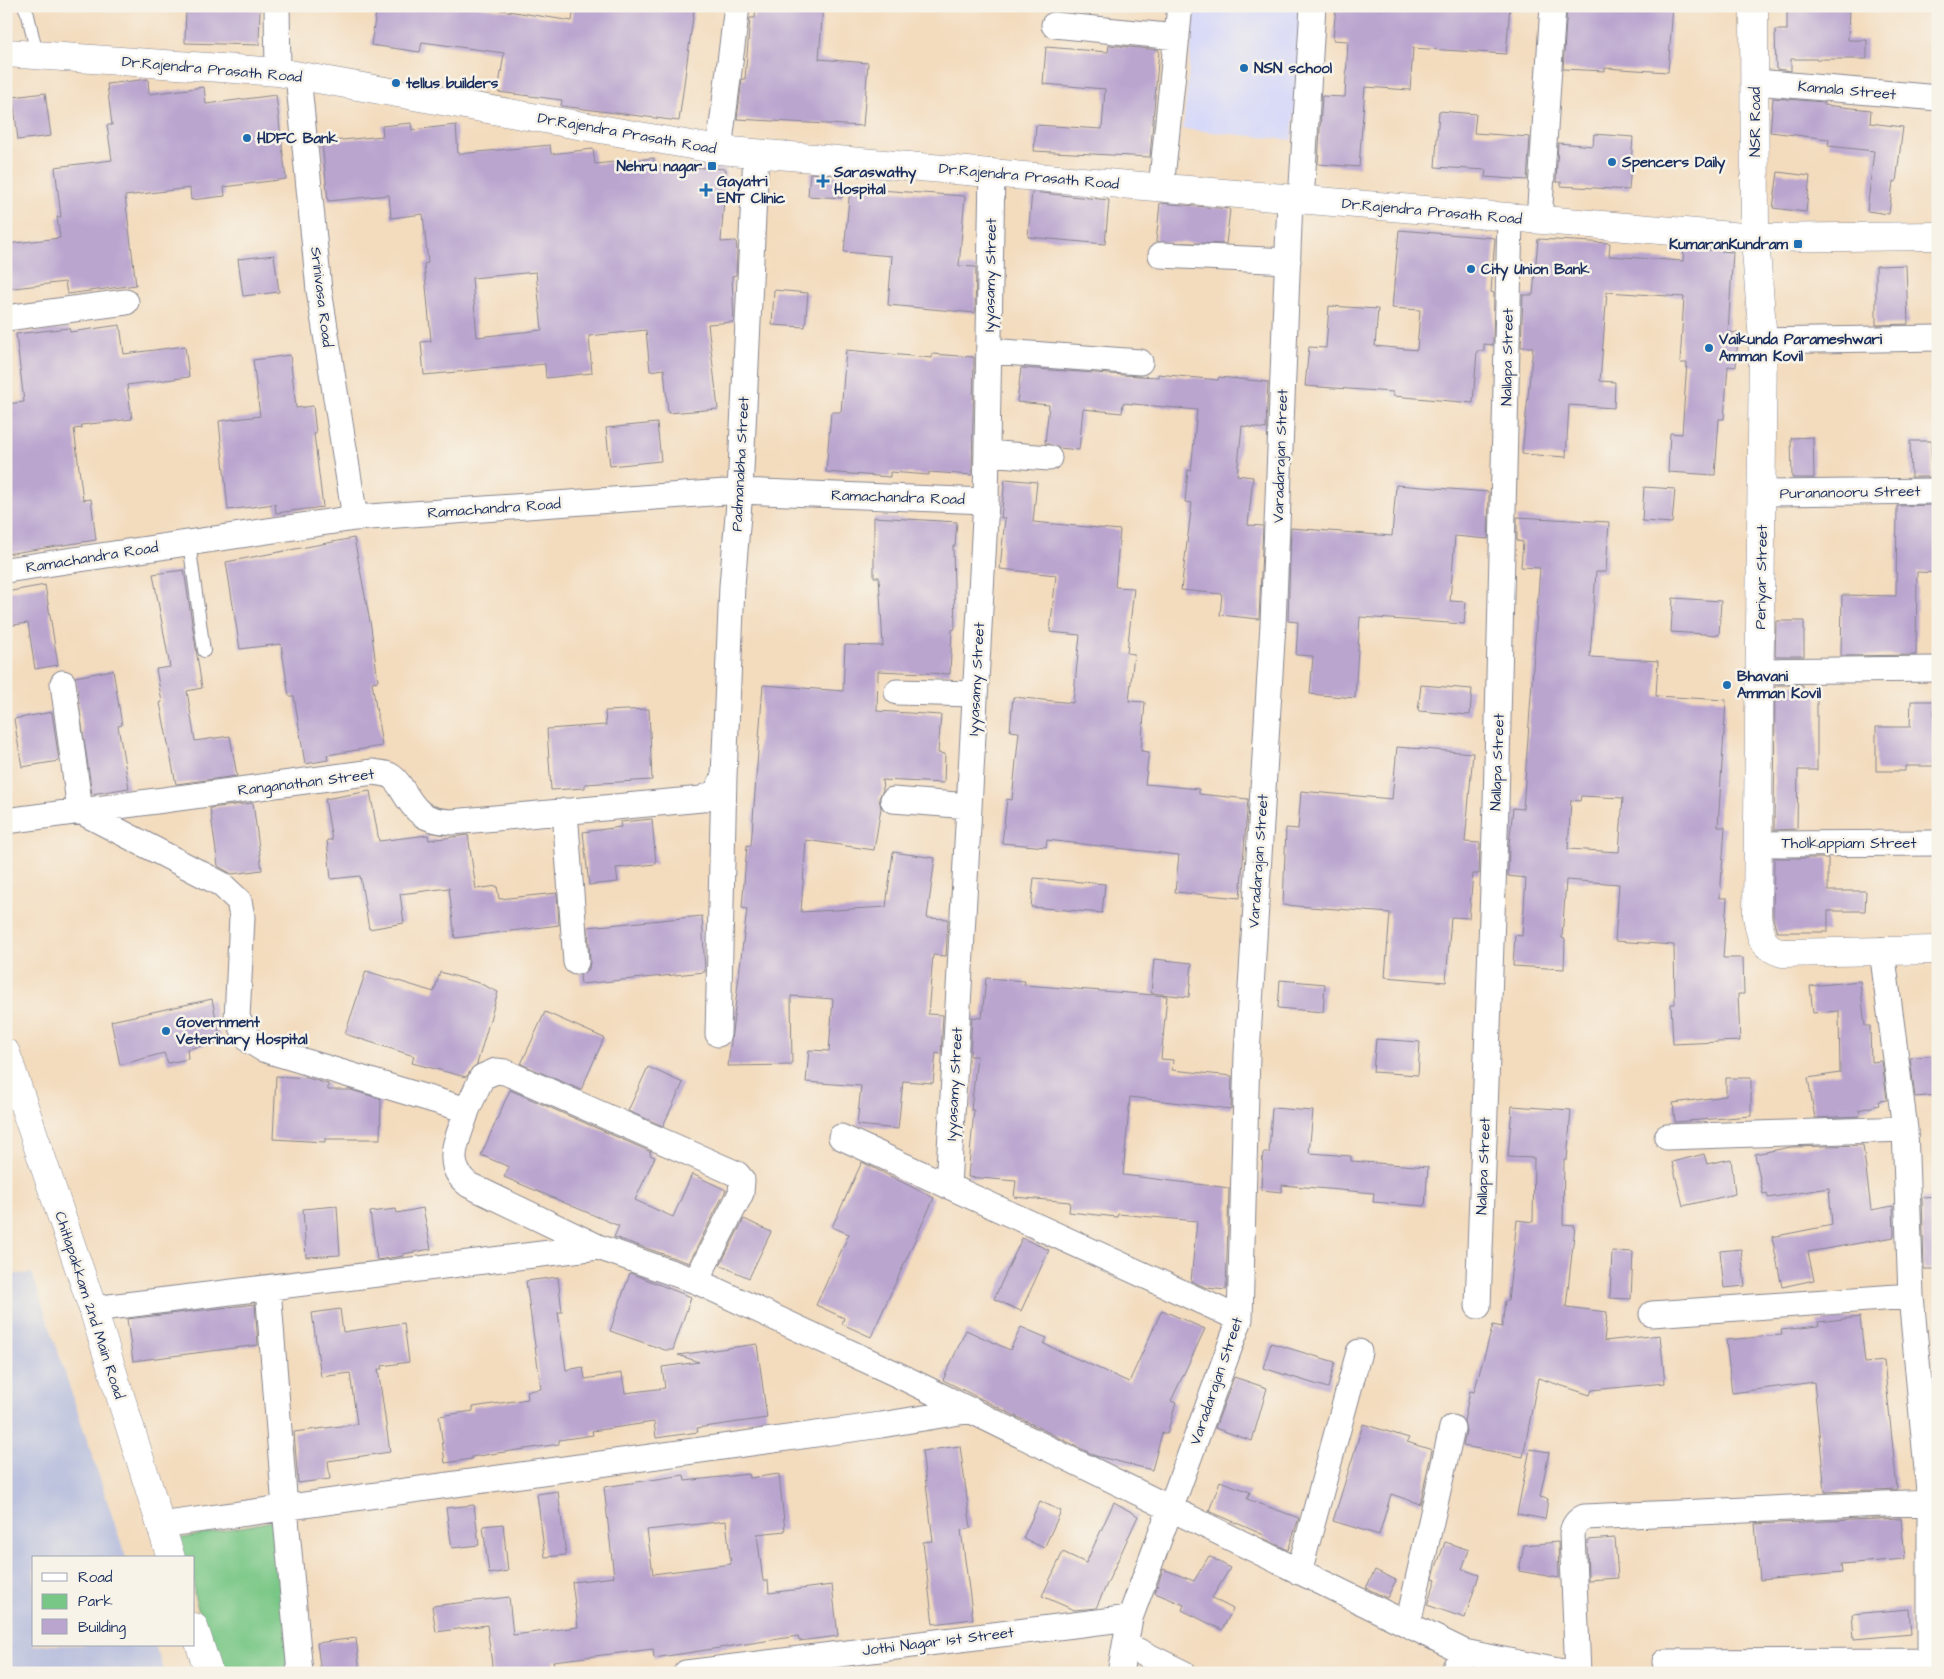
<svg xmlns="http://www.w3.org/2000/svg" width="1944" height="1679" font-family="'Architects Daughter',sans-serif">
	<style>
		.built { fill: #d5d8f9 }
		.industrial { fill: #bdc3de }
		.green { fill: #79c786; stroke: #4a7b72 }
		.building { fill: #baa5cf; fill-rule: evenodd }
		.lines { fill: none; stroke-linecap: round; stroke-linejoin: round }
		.lane-casing { stroke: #87858e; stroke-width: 14 }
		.street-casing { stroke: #87858e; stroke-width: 27 }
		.secondary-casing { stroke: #87858e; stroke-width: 29 }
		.highway-casing { stroke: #87858e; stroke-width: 29 }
		.lane { stroke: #fff; stroke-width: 12 }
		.street { stroke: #fff; stroke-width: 25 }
		.secondary { stroke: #fff; stroke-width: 28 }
		.highway { stroke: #fff; stroke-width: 28 }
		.poi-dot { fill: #1f6fb2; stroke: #f7f3e8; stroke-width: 2 }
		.labels { text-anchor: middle; stroke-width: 5; stroke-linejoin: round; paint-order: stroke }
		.poi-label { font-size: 15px; font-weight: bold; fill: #1b2f5e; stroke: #f7f3e8; text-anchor: start }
		.street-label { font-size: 15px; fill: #1b2f5e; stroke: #f7f3e8 }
	</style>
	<rect width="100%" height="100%" fill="#f7f3e8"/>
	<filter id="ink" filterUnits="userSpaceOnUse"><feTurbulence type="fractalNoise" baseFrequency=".02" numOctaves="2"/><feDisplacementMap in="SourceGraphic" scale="10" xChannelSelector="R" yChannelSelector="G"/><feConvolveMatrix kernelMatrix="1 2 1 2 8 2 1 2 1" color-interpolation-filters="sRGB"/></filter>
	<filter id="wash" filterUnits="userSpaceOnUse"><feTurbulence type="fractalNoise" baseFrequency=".0096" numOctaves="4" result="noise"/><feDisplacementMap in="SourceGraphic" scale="20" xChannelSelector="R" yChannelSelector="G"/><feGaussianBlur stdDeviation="1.12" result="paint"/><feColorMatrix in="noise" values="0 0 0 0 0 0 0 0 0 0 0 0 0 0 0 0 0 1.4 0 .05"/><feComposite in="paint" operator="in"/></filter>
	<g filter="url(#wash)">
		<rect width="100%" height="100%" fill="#f3dbbd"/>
		<path class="built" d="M1195 6H1304L1292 140 1183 129Z"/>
		<path class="industrial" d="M32 1273 126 1558H34V1645H155L165 1673H6V1275Z"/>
		<path class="green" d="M278 1520 289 1673H218L194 1595V1558H183L178 1539Z"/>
		<g id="blocks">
			<path class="building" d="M186 6H260L259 45 185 43Z
				M377 6H476L572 21 574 6H663L694 10 679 121 561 106 562 100 498 92 504 53 422 42 420 52 371 45Z
				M756 6H823L819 59 868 63 863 126 737 119 742 79H745L750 18H755Z
				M1336 6 1436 9V6H1510L1506 54 1413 48 1410 90 1365 87 1359 167 1318 164 1322 96 1345 97 1348 41 1333 40Z
				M1567 6H1673L1668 72 1605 68V71L1563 69Z
				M1787 6H1849L1848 40H1867V59H1791V71L1776 69 1775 30H1787Z
				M1109 45 1159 50 1150 157 1034 151 1036 125 1102 129 1105 89 1043 84 1046 47 1108 52Z
				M148 79 149 94 204 87 206 104 276 95 286 179 224 187 225 196 191 200 190 188 125 196 136 285 67 294 65 282 6 289V244L60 238 57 217H61L55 167 112 160 107 125H112L107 84Z
				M45 93 51 136 18 140 13 97Z
				M1773 98 1824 102V105L1871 110 1870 123 1903 127 1896 182 1893 181 1889 214 1867 211 1874 151 1828 146 1829 139 1770 132Z
				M1439 111 1476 114 1474 133 1530 137 1527 180 1485 177 1486 170 1435 167Z
				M411 123 412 130 456 125 458 154 550 145 551 154 593 149 595 164 654 158V165L726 169 721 242 736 241 737 251 736 275 732 276 734 322 708 324 718 409 668 413 664 369 650 371 646 330 589 336 592 373 546 378 545 364 424 375 421 342 431 341 424 264 428 263 423 214 391 218 389 195 328 201 322 142 383 136 382 126ZM536 272 542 330 477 337 472 278Z
				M1594 134 1633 137 1629 190 1561 186V182H1556L1558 143 1593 146Z
				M1778 172 1810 176 1806 212 1773 208Z
				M810 173 844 176 842 198 808 196Z
				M850 188 965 196 959 266 976 267 975 313 888 305 892 256 844 252Z
				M1032 192 1109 200 1105 244 1028 237Z
				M1160 203 1230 209 1226 244 1156 242Z
				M1399 230 1495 238 1491 292 1494 293 1493 345 1484 344V351H1477L1473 403 1393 396V392L1305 386 1309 347 1326 348 1329 306 1378 309 1375 346 1417 350 1420 310 1392 308Z
				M1538 239 1610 243 1609 256 1683 261 1684 248 1733 252 1728 332 1738 333 1736 367 1728 366 1724 419H1719L1715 475 1668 472 1670 433 1682 434 1687 363H1680L1684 297 1607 292 1600 381 1615 382 1614 408 1569 405 1566 457 1522 454 1533 347H1521L1523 295H1533Z
				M274 255 279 292 243 296 238 259Z
				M1906 265 1908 324 1876 325V266Z
				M774 290 808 293 805 327 772 325Z
				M120 325 124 354 185 346 189 377 127 385 132 419 81 425 82 428 74 429 83 500 91 499 96 540 6 554V404L24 402 16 334 69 328 70 332Z
				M846 350 932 358V354L974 357 972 475 929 472V475L890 472V477L826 472 831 412H841Z
				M290 355 296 408 313 406 316 433 314 434 323 507 276 513 275 504 228 510 219 421 260 416 253 360Z
				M1021 368 1139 376 1158 377V374L1218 380 1219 377 1268 382 1266 429 1242 426 1237 475 1253 477 1248 525 1263 526 1259 619 1220 615 1222 594 1181 590 1192 503 1185 502 1188 470 1191 471 1197 410 1123 403 1122 413 1083 409 1079 450 1059 448 1045 443 1049 405 1017 402Z
				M657 423 661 461 610 466 606 428Z
				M1813 437 1814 478H1792L1791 438Z
				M1910 441H1931L1932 477H1911Z
				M1005 479 1037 482 1033 522 1120 530 1115 587 1134 588 1127 653 1134 654 1129 701 1145 702 1141 751 1149 752 1145 784 1199 789V794L1248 799 1240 898 1175 892 1179 855 1047 840 1046 847 1002 843 1007 799 1012 800 1019 732 1010 731 1013 697 1073 703 1080 635 1050 632 1056 575 1000 569 1005 518H1001Z
				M1396 485 1489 492 1488 539 1455 536 1450 601 1466 602 1464 624 1360 617 1355 698 1310 694 1313 656 1296 655 1298 622 1288 621 1291 528 1392 536Z
				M1644 487 1675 489 1672 523 1642 521Z
				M1932 505 1938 506V573L1917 572 1916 655 1841 656 1842 595 1896 596 1897 506Z
				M874 517 957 522 955 546H953L955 629 952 630 950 674 878 671 877 711 941 715 938 753 945 754 944 783 882 780 883 790 879 798 881 808 874 850 806 840 801 912 886 907 893 852 935 858 927 918 948 919 946 956 933 955 928 1014 943 1015 941 1054 936 1053 933 1083 903 1081 898 1129 857 1125 861 1086 806 1082 809 1050 829 1051 833 999 791 996 792 1065 728 1066 747 909 742 908 747 845 751 846 763 685 843 691 845 645 883 646 879 577H874Z
				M1517 517 1609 522 1606 572H1596L1590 657 1658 661 1656 696 1726 700 1718 827H1725L1720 898H1727L1723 958H1743L1744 994H1738L1740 1041 1673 1044 1671 1004H1675L1674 945 1615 941 1619 884 1566 880 1562 938 1565 939 1564 969 1513 966 1515 935 1522 936 1526 878 1508 876 1509 845 1513 808 1523 809 1540 568 1521 567 1523 542 1517 541ZM1581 796 1623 798 1619 852 1568 849 1571 800 1580 801Z
				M354 538 371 627 378 681 372 682 382 746 327 755 328 760 305 764 294 696H289L281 644 240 649 226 562Z
				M184 570 202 688 187 691 195 741 230 736 237 776 176 784 160 703 162 702 156 669 170 667 153 574Z
				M45 585 58 665 35 669 28 623 6 626V592Z
				M1673 598 1721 601 1719 635 1671 632Z
				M1776 621H1804V656H1775Z
				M113 670 122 725 118 726 129 788 92 794 75 677Z
				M1421 685 1472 689 1470 715 1418 711Z
				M1775 685H1803V690H1817V770H1798L1797 829 1774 830Z
				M1911 701H1934V766H1905V771H1876V727H1910Z
				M649 709 652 780 585 784V788L551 790 547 729 606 725 605 711Z
				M52 712 59 761 22 767 14 719Z
				M1397 747 1473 753 1465 842 1480 843 1479 874H1473L1469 918 1451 917 1446 982 1385 977 1390 913 1283 905 1286 828 1298 829 1301 791 1392 799Z
				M370 791 379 841 428 835 429 840 468 835 476 889 497 886 499 899 557 893 559 925 455 938 449 888 400 894 404 923 369 929 360 876 331 879 327 840H332L325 799Z
				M253 803 262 870 232 874 218 866 210 808Z
				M652 819 656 864 616 868 618 882 589 885 583 832 621 827 620 822Z
				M1774 858H1828V891H1866L1865 911H1828V932H1777L1773 918Z
				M1034 878 1105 884 1102 913 1031 907Z
				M702 916 705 972 581 984 580 975 589 969 590 961 588 927Z
				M1154 959 1192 963 1189 997 1151 993Z
				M366 971 434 992 440 972 479 983 498 992 477 1064 466 1077 412 1063 414 1056 345 1034Z
				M986 978 1025 981 1024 985 1167 996 1161 1059 1173 1060 1172 1070 1232 1076 1231 1109 1130 1097 1123 1175 1229 1188 1226 1290 1207 1288 1191 1281 1197 1221 1118 1214 1117 1217 1069 1212 1070 1202 1014 1197 1016 1181 968 1177 974 1110H971L977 1056H970L972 1017 982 1018Z
				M1280 980 1325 984 1323 1012 1278 1008Z
				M1860 981 1865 1026H1870L1871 1062 1882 1061 1887 1100 1878 1101 1879 1105 1859 1110 1860 1116 1815 1118 1808 1078 1840 1073 1839 1011 1813 1013 1810 986Z
				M212 999 221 1042 187 1049 188 1059 168 1063 164 1053 120 1065 111 1021Z
				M545 1012 604 1038 581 1090 521 1064Z
				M1376 1039 1420 1042 1418 1075 1373 1072Z
				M1933 1055 1937 1095 1915 1097 1910 1058Z
				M648 1067 683 1083 663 1126 628 1111Z
				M276 1076 308 1078 328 1084V1090H351L381 1099 380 1139H325V1142L273 1139Z
				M1726 1078H1751V1116L1675 1122 1673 1103 1726 1096Z
				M510 1090 651 1152 650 1155 655 1157 635 1200 673 1217 692 1174 726 1190 689 1263 614 1237 619 1226 504 1177 509 1167 481 1155Z
				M1512 1106 1571 1110 1567 1160H1564L1563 1225 1575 1226 1566 1307 1607 1312 1604 1341 1660 1335 1665 1383 1592 1390 1590 1395 1538 1378 1523 1457 1463 1446 1466 1431 1464 1421 1470 1391 1474 1392 1493 1325 1502 1327 1505 1301H1508L1517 1220 1533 1222 1534 1158 1508 1157Z
				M1272 1108 1313 1111 1309 1153 1351 1156V1161L1428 1167 1425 1206 1373 1202 1374 1193 1282 1185V1192L1261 1190 1263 1153H1269Z
				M1863 1145 1871 1210 1893 1206 1894 1237 1808 1252 1814 1280 1782 1287 1772 1237 1832 1225 1829 1188 1768 1198 1767 1193 1763 1194 1755 1154 1791 1147Z
				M1704 1154 1707 1164 1731 1159 1735 1194 1683 1206 1672 1162Z
				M862 1162 934 1198 871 1337 842 1324 844 1318 816 1305 849 1234 832 1227Z
				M1938 1196V1269H1924L1922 1197Z
				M337 1206 340 1255 306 1257 303 1209Z
				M423 1208 431 1249 403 1254V1256L377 1260 370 1212 396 1209 397 1213Z
				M744 1219 771 1232 749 1278 720 1265Z
				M1022 1238 1049 1250 1021 1311 994 1299Z
				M1741 1249 1745 1286 1724 1288 1720 1251Z
				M1612 1251 1633 1252 1631 1299 1610 1298Z
				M630 1273 691 1297 673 1350H665L610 1331Z
				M558 1277 562 1312H558L566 1370 583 1367 585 1379 622 1373 625 1393 665 1388 662 1367 699 1362 678 1355 757 1344 767 1418 697 1428 698 1432 656 1438 654 1422 592 1431 593 1435 559 1440V1444L471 1457 472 1459 445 1463 439 1416 473 1411V1407L528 1399 527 1391 541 1389 526 1281Z
				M255 1304 258 1345 133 1361 127 1319Z
				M340 1309 343 1332 404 1323 409 1362 382 1366V1369H378L390 1452 328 1461 330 1479 298 1483 294 1432 357 1424 350 1373 321 1377 312 1313Z
				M1162 1310 1205 1329 1171 1401 1176 1403 1167 1434 1162 1433 1152 1470 1096 1456 943 1380 966 1330 1010 1350 1021 1327 1047 1338 1044 1344 1129 1382Z
				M1860 1317 1865 1363 1884 1361 1897 1489 1825 1492 1814 1382 1732 1393 1726 1340 1782 1335 1781 1330 1819 1326 1818 1322Z
				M1271 1343 1335 1362 1328 1388 1263 1368Z
				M1234 1377 1267 1388 1252 1441 1215 1428Z
				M1363 1424 1409 1438 1407 1442 1432 1450 1420 1504 1391 1494 1379 1535 1333 1521Z
				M960 1446 971 1528 961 1530 973 1619 933 1624 923 1542 933 1541 922 1451Z
				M1530 1449 1549 1452 1540 1497 1548 1499 1545 1519 1517 1514Z
				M749 1474 750 1478 779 1474 785 1531 757 1534 763 1581H768L769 1593 832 1585 838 1636 799 1641 798 1636 654 1658 653 1649 553 1661 554 1667 493 1673 487 1625 436 1632 432 1606 509 1597 513 1635 578 1627 572 1582 614 1577 604 1487 684 1475 685 1481ZM726 1521 731 1564 653 1574 647 1530Z
				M1220 1481 1250 1492 1247 1499 1299 1518 1288 1550 1263 1538 1264 1535 1209 1511Z
				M558 1491 566 1555 545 1557 537 1494Z
				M1040 1501 1061 1511 1044 1548 1023 1538Z
				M1114 1502 1138 1516 1096 1608 1074 1610 1042 1596 1063 1552 1086 1563Z
				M474 1505 479 1545 452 1548 446 1508Z
				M1901 1518 1905 1559 1841 1564 1842 1573 1760 1580 1755 1524Z
				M503 1524 508 1571 489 1574 483 1526Z
				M1615 1538 1618 1578 1588 1580 1587 1540Z
				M1445 1542 1469 1550 1462 1569 1479 1575 1465 1618 1427 1605 1436 1579 1433 1578 1434 1573Z
				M1558 1542 1559 1578 1519 1571 1524 1545Z
				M1209 1556 1230 1568 1212 1598 1233 1609 1222 1630 1182 1610 1184 1605 1155 1593 1163 1569 1194 1581Z
				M1375 1570 1396 1580 1387 1598 1366 1588Z
				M1909 1609 1911 1634 1854 1639 1852 1614Z
				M356 1638 360 1673H321L317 1643Z"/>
		</g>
	</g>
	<g filter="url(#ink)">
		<use href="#blocks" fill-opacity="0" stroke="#87858e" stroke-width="1"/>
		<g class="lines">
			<defs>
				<path id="lane" d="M24 6 28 15 37 55
					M189 543 204 651"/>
				<path id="street" d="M277 6 278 72
					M1054 25 1177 37
					M298 75 319 290 355 518
					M1756 82 1938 98
					M719 150 737 6
					M1161 188 1180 6
					M1301 201 1313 6
					M1539 220 1553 6
					M1161 255 1288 261
					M6 318 126 302
					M1763 341 1938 338
					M989 351 1140 362
					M987 453 1049 458
					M1762 493 1938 491
					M6 570 355 518 740 491 986 501
					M1760 671 1938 669
					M63 683 80 811 221 884 239 901 242 917 237 1018 250 1041 263 1049 467 1110C459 1138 441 1164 469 1185L598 1247 696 1281 896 1374 1464 1652 1568 1673
					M897 692 975 694
					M893 800 969 806
					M565 811 576 962
					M6 821 373 772C378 773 384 773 389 775 395 778 399 784 402 789 416 813 424 821 452 822L702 799 716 792 724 776
					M1759 844 1938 843
					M1882 950 1905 1129 1911 1296 1930 1502V1673
					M718 1034 724 776 732 586 740 491 756 153
					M467 1110 482 1077 496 1071 505 1072 737 1174 742 1180 741 1193 696 1281
					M841 1137 1240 1319
					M1667 1137 1905 1129
					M948 1186 986 501 992 172
					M268 1288 285 1508 300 1673
					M1478 1306 1496 804 1510 218
					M93 1309 598 1247
					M1652 1314 1911 1296
					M160 1525 881 1425 972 1410
					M1299 1572 1359 1352
					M1408 1624 1452 1428
					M1126 1645 1183 1673
					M1665 1662 1930 1661
					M686 1673 1130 1618
					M1120 1673 1130 1618 1240 1319 1247 1054 1273 624 1290 200
					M1452 1673 1464 1652
					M1578 1673 1572 1534C1573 1526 1576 1521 1584 1517L1930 1502"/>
				<path id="secondary" d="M1754 6 1755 238 1763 341 1757 916C1761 936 1760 946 1782 953L1938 950
					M6 53 278 72 719 150 1755 238 1938 236
					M6 1053 93 1309 171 1558
					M194 1627 209 1673"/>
				<path id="highway" d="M6 1066 10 1065"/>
			</defs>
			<use href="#lane" class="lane-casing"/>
			<use href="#street" class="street-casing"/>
			<use href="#secondary" class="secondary-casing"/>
			<use href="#highway" class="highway-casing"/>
			<use href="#lane" class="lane"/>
			<use href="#street" class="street"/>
			<use href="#secondary" class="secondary"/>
			<use href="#highway" class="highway"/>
		</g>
	</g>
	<g class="poi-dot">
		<circle cx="1244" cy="68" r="5"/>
		<circle cx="396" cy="83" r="5"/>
		<circle cx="247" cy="138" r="5"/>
		<circle cx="1612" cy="162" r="5"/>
		<rect x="707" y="161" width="10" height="10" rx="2.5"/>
		<path d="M820.5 173.5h5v5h5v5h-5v5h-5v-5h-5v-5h5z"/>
		<path d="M703.5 182.5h5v5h5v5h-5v5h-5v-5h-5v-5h5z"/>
		<rect x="1793" y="239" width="10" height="10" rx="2.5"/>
		<circle cx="1471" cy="269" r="5"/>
		<circle cx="1709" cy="348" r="5"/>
		<circle cx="1727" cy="685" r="5"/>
		<circle cx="166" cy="1031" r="5"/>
	</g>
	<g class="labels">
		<g class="poi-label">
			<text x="1254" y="73">NSN school</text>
			<text x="406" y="88">tellus builders</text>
			<text x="257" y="143">HDFC Bank</text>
			<text x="1622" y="167">Spencers Daily</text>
			<text x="702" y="171" text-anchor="end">Nehru nagar</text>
			<text x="834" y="177">Saraswathy<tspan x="834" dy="17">Hospital</tspan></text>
			<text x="717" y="186">Gayatri<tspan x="717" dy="17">ENT Clinic</tspan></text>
			<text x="1788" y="249" text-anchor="end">KumaranKundram</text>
			<text x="1481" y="274">City Union Bank</text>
			<text x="1719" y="344">Vaikunda Parameshwari<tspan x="1719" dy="17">Amman Kovil</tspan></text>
			<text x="1737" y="681">Bhavani<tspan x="1737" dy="17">Amman Kovil</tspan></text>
			<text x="176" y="1027">Government<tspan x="176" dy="17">Veterinary Hospital</tspan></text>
		</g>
		<g class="street-label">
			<text transform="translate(212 69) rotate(5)" y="5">Dr.Rajendra Prasath Road</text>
			<text transform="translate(1847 90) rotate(5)" y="5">Kamala Street</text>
			<text transform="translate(1755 122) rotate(-90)" y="5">NSR Road</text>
			<text transform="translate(627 133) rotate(10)" y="5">Dr.Rajendra Prasath Road</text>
			<text transform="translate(1029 176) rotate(5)" y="5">Dr.Rajendra Prasath Road</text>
			<text transform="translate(1432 211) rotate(5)" y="5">Dr.Rajendra Prasath Road</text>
			<text transform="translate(990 275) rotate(-89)" y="5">Iyyasamy Street</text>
			<text transform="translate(322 297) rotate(83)" y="5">Srinivasa Road</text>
			<text transform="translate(1507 357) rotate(-89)" y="5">Nallapa Street</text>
			<text transform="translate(1280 456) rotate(-88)" y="5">Varadarajan Street</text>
			<text transform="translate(740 464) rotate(-87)" y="5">Padmanabha Street</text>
			<text transform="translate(1850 492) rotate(-1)" y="5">Purananooru Street</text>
			<text transform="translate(898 497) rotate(2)" y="5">Ramachandra Road</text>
			<text transform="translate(494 508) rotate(-4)" y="5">Ramachandra Road</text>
			<text transform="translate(92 557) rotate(-9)" y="5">Ramachandra Road</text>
			<text transform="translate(1761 577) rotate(-89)" y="5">Periyar Street</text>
			<text transform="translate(976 679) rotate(-87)" y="5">Iyyasamy Street</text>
			<text transform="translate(1497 762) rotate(-88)" y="5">Nallapa Street</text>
			<text transform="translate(306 782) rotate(-7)" y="5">Ranganathan Street</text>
			<text x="1849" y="848">Tholkappiam Street</text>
			<text transform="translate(1258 861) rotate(-86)" y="5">Varadarajan Street</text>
			<text transform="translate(954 1084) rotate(-87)" y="5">Iyyasamy Street</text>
			<text transform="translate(1483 1166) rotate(-88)" y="5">Nallapa Street</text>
			<text transform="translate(90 1305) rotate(72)" y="5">Chitlapakkam 2nd Main Road</text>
			<text transform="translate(1216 1381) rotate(-71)" y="5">Varadarajan Street</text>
			<text transform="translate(938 1641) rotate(-7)" y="5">Jothi Nagar 1st Street</text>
		</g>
	</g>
	<rect width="1944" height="1679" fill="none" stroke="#f7f3e8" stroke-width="25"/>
	<rect x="32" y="1556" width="162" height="90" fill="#f7f3e8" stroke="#9fa5b1"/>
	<rect x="42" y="1573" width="25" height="8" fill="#ffffff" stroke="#9fa5b1"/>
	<text x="78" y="1582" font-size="15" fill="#1b2f5e">Road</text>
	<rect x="42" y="1594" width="25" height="15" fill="#79c786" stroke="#9fa5b1"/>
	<text x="78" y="1606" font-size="15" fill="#1b2f5e">Park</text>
	<rect x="42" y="1619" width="25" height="15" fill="#baa5cf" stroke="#9fa5b1"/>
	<text x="78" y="1632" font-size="15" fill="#1b2f5e">Building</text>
</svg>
